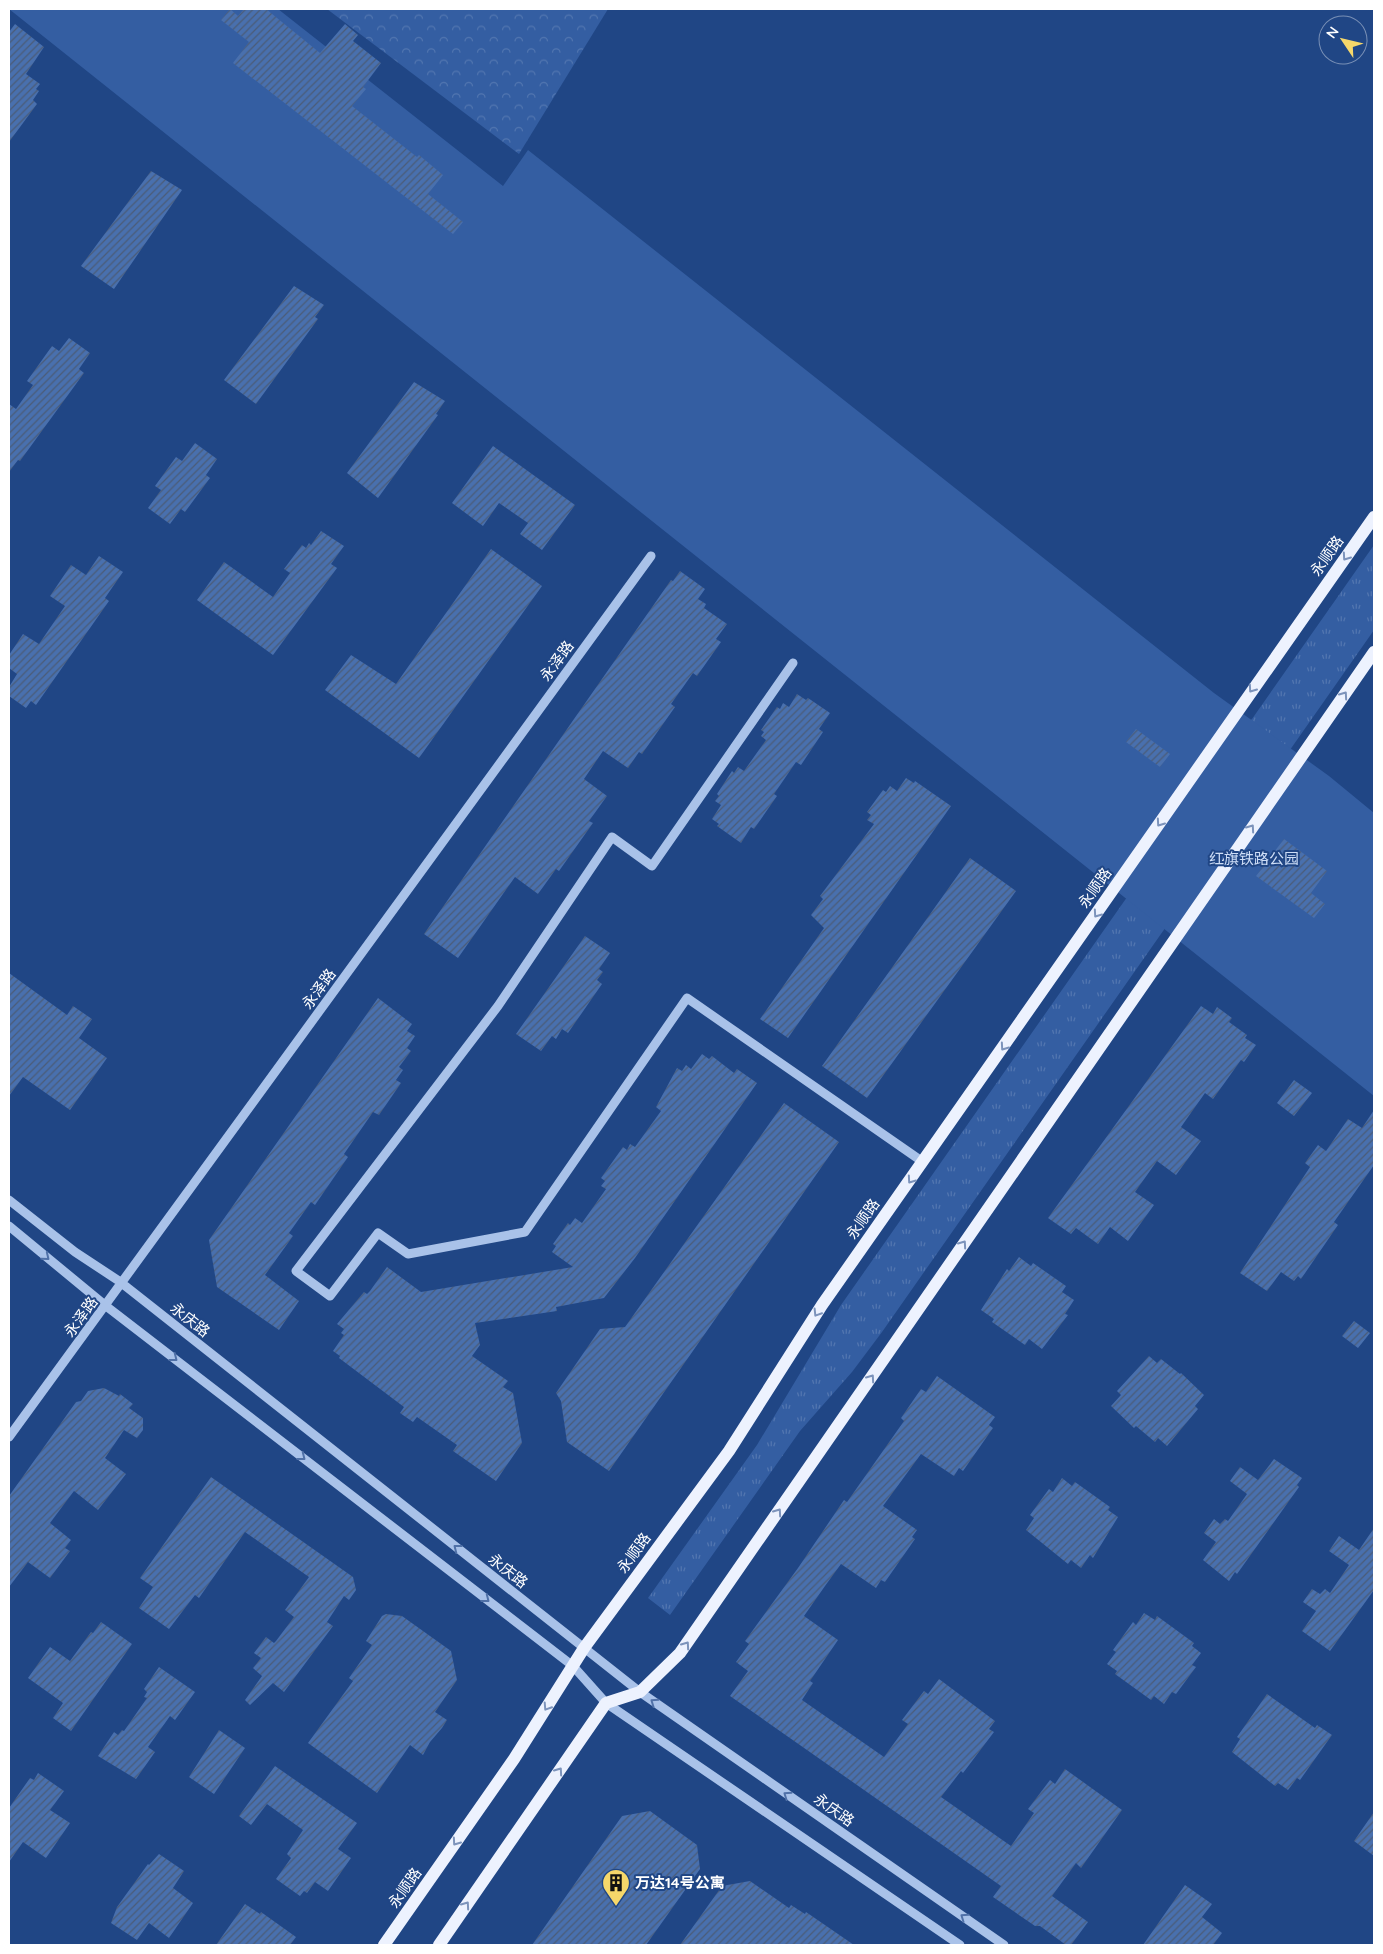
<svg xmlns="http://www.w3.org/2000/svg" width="1383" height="1954" font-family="Quicksand,'Noto Sans SC',sans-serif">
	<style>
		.grass { fill: url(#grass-tufts) }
		.forest { fill: url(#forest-crowns) }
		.park { fill: #345ea2 }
		.building { fill: url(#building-hatch) }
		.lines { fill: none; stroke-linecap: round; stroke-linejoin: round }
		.minor { stroke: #a9c2e9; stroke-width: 9 }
		.major { stroke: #edf2fe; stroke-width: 12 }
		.oneway { stroke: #7c93bb }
		.oneway2 { stroke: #5071a8 }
		.labels { text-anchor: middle; stroke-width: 4; stroke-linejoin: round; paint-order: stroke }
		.street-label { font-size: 15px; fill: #fff; stroke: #204685 }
		.park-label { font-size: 15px; fill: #cedef7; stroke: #204685 }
		.poi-label { font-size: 15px; font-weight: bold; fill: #fff; stroke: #204685; text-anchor: start }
	</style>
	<defs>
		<pattern id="grass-tufts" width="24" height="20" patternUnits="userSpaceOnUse" patternTransform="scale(1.25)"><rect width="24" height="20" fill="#345ea2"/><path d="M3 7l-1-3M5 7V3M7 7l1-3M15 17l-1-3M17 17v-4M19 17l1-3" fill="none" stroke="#5276b0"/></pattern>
		<pattern id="forest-crowns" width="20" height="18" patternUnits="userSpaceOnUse" patternTransform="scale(1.25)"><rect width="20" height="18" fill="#345ea2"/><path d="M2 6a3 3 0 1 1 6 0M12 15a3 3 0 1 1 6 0" fill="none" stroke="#5276b0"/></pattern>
		<pattern id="building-hatch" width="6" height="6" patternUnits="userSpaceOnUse" patternTransform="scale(1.25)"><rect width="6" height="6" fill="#4970ae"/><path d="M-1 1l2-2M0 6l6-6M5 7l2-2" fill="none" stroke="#4b5c78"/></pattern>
	</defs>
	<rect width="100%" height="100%" fill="#204685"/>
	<path class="grass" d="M1374 545V630L882 1332 852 1372 800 1431 670 1615 648 1598 757 1445 841 1305Z"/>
	<path class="forest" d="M327 9H608L519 154Z"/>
	<path class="park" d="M9 9H278L503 186 528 150 1214 693 1329 776 1374 813V1096Z"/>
	<path class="building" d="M230 9 238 16 244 9H266L320 53 345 24 358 35 353 41 381 63 363 87 366 89 352 106 417 157 419 155 443 175 428 194 463 222 453 234 233 63 249 42 221 20Z
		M15 24 44 47 26 74 40 84 36 89 39 91 33 100 37 104 9 142V32Z
		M151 171 182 190 114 289 81 266Z
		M294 286 324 305 315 317 318 319 256 404 224 380Z
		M69 338 90 353 79 369 84 373 20 461 18 460 9 472V404L16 409 33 385 27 381 52 346 59 351Z
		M414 382 445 401 436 414 438 415 378 498 347 473Z
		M195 443 217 459 206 475 210 478 185 512 181 509 170 524 148 508 161 490 155 486 176 457 182 461Z
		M493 446 575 505 542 550 520 534 528 523 499 503 483 526 452 503Z
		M321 531 344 546 331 564 337 568 273 655 197 600 224 562 273 597 290 573 284 569 302 545 306 548 309 543 311 545Z
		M491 549 542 586 419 758 325 690 351 655 396 684Z
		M99 556 123 572 105 598 109 601 36 705 31 701 26 708 9 696V687L17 674 9 668V655L23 634 39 644 65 606 50 596 71 565 86 575Z
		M680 571 705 589 698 599 706 604 704 608 727 624 716 639 721 642 697 676 693 673 671 704 675 707 642 754 639 752 628 768 603 751 584 779 607 796 589 821 593 823 559 871 556 869 538 894 515 877 458 958 424 934 671 580 673 581Z
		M797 694 806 700 808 698 830 713 819 729 823 732 801 765 796 762 774 794 777 796 754 829 751 827 741 843 717 826 719 824 712 819 721 805 715 801 719 796 717 794 732 771 734 773 738 767 744 771 766 740 761 736 764 732 761 730 777 707 780 709 783 703 789 707Z
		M1136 729 1170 754 1160 767 1126 742Z
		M906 778 914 783 915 781 951 806 788 1038 760 1019 824 928 811 915 823 899 820 896 874 824 867 820 871 815 867 812 883 790 886 792 890 786 897 791Z
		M1284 839 1327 871 1311 893 1325 904 1314 918 1256 876Z
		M970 858 1016 891 867 1098 822 1066Z
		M585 936 610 953 599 969 603 972 597 980 602 984 568 1033 562 1029 556 1039 552 1036 541 1051 516 1034Z
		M9 973 67 1015 73 1006 92 1019 79 1038 107 1058 70 1110 23 1077 9 1096Z
		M378 998 412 1024 407 1031 415 1036 407 1048 411 1051 399 1067 403 1070 396 1080 401 1083 379 1115 373 1112 344 1154 348 1157 315 1205 311 1202 289 1233 293 1236 265 1275 299 1301 279 1330 217 1287 209 1240Z
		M1201 1006 1213 1014 1217 1007 1232 1018 1229 1022 1247 1035 1245 1038 1256 1045 1244 1062 1241 1060 1213 1099 1205 1093 1181 1127 1201 1141 1176 1175 1157 1161 1135 1192 1154 1205 1128 1241 1110 1227 1098 1244 1076 1228 1071 1234 1048 1218Z
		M702 1054 709 1059 712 1056 734 1073 737 1069 757 1083 635 1258 604 1298 556 1307 557 1311 475 1323 480 1345 472 1356 508 1381 503 1387 513 1393 522 1443 496 1481 453 1451 457 1445 417 1417 413 1422 400 1413 404 1407 339 1358 340 1356 333 1351 344 1335 341 1333 344 1329 337 1324 364 1292 367 1294 370 1291 387 1267 421 1292 573 1267 552 1252 556 1246 553 1244 568 1223 570 1225 575 1218 582 1223 606 1189 601 1186 605 1181 601 1178 623 1147 627 1150 630 1144 635 1147 661 1111 656 1107 677 1068 682 1071 686 1065 691 1069Z
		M1294 1080 1312 1093 1294 1116 1277 1103Z
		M784 1103 839 1142 609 1471 567 1442 561 1401 556 1393 600 1329 625 1327Z
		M1374 1110V1165L1334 1222 1338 1225 1301 1279 1298 1276 1294 1281 1281 1272 1267 1291 1240 1273 1310 1167 1305 1163 1318 1145 1326 1151 1348 1119 1362 1128Z
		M1019 1257 1031 1266 1033 1263 1066 1286 1062 1292 1074 1300 1065 1314 1068 1315 1042 1349 1029 1339 1025 1345 992 1322 994 1319 981 1310 1007 1269 1009 1271Z
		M1354 1321 1370 1333 1358 1348 1342 1336Z
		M1149 1356 1157 1363 1161 1359 1180 1374 1181 1373 1204 1395 1195 1406 1198 1409 1167 1446 1158 1438 1155 1442 1136 1426 1134 1428 1111 1406 1121 1395 1117 1391Z
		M937 1376 995 1417 989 1425 993 1428 963 1471 959 1468 954 1476 921 1454 883 1506 917 1530 912 1537 915 1539 885 1582 881 1580 876 1588 841 1564 825 1586 804 1616 838 1640 810 1681 813 1683 802 1700 884 1757 908 1724 902 1720 924 1691 928 1694 939 1679 995 1721 989 1729 994 1732 963 1773 961 1771 941 1797 1011 1846 1034 1813 1028 1809 1050 1780 1055 1784 1065 1769 1122 1810 1081 1868 1076 1863 1052 1896 1088 1922 1071 1945H1066L1040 1926H1035L993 1897 1001 1886 730 1696 748 1671 736 1662 749 1644 745 1641 798 1568 844 1500 847 1502 904 1421 901 1418 921 1389 926 1392Z
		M104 1388 119 1396 120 1394 133 1404 129 1408 143 1418V1430L137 1438 124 1430 105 1458 126 1474 98 1510 74 1491 50 1523 71 1540 65 1548 70 1551 50 1578 28 1562 9 1587V1496L76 1402 81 1401 88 1391Z
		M1274 1459 1302 1478 1297 1485 1299 1487 1237 1574 1235 1572 1229 1581 1203 1560 1216 1542 1204 1533 1214 1519 1220 1524 1225 1519 1228 1521 1247 1494 1230 1481 1240 1467 1258 1480Z
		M211 1477 353 1577 356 1590 349 1600 344 1596 327 1622 333 1626 284 1692 273 1683 250 1705 245 1700 262 1676 253 1668 261 1658 254 1653 266 1637 274 1643 276 1641 294 1617 285 1610 309 1577 245 1532 199 1598 195 1595 169 1629 139 1608 153 1587 140 1578Z
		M1062 1478 1072 1486 1075 1482 1110 1507 1108 1510 1118 1517 1093 1558 1090 1555 1081 1568 1071 1560 1068 1564 1026 1530 1034 1518 1030 1515 1049 1489 1053 1492Z
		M1374 1528V1590L1330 1651 1302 1631 1316 1611 1303 1602 1312 1589 1320 1594 1325 1589 1330 1593 1349 1565 1329 1551 1339 1536 1359 1550Z
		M1144 1613 1155 1620 1157 1616 1194 1643 1192 1646 1201 1653 1192 1665 1196 1667 1176 1694 1172 1692 1164 1704 1154 1696 1151 1700 1115 1674 1117 1671 1107 1664 1116 1652 1113 1650 1133 1622 1136 1625Z
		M386 1614 402 1616 451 1651 457 1680 435 1712 447 1720 442 1728 430 1742 423 1755 410 1745 377 1793 308 1743 353 1681 349 1678 372 1645 366 1641 382 1616Z
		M101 1622 132 1644 71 1731 53 1718 63 1703 28 1678 50 1647 70 1661 91 1632 93 1633Z
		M159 1667 195 1692 175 1720 170 1716 148 1747 155 1752 136 1779 98 1756 114 1732 118 1735 122 1730 124 1731 147 1698 144 1697 147 1692 144 1689Z
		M1267 1694 1315 1728 1317 1725 1332 1735 1300 1780 1297 1778 1288 1790 1278 1783 1275 1786 1232 1752 1240 1739 1237 1737Z
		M219 1730 245 1748 214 1794 189 1777Z
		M275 1766 357 1823 338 1849 351 1858 328 1891 315 1882 307 1893 304 1891 300 1896 276 1879 291 1858 287 1854 303 1830 267 1804 251 1825 239 1816Z
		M38 1773 64 1791 50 1810 70 1823 46 1858 23 1842 9 1862V1808L30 1778 34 1780Z
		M650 1811 697 1845 700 1869 646 1945H532L622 1816Z
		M1374 1812V1856L1354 1841Z
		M159 1854 184 1871 173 1888 193 1903 169 1938 149 1923 137 1940 111 1923 117 1907 148 1864 149 1865Z
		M750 1881 789 1908 791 1905 805 1914 806 1912 854 1945H680L722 1886Z
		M1185 1885 1212 1904 1202 1917 1222 1933 1213 1945H1143Z
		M245 1904 260 1914 261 1912 296 1937 290 1945H216Z"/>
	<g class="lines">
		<path class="minor" d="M793 663 652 866 612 837 498 1006 296 1271 330 1296 378 1233 408 1254 525 1232 687 998 923 1162
			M9 1200 75 1252 119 1281 640 1692 1004 1945
			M9 1226 106 1306 573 1666 606 1703 960 1945
			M9 1437 651 556"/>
		<path class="major" d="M384 1945 514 1759 584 1648 729 1451 822 1305 1374 517
			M439 1945 606 1703 640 1692 680 1653 1374 652"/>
	</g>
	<defs><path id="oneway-chevron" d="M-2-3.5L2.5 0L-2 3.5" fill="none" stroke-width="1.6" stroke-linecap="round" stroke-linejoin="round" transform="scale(1.25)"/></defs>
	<g class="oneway">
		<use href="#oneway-chevron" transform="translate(1346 557) rotate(125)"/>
		<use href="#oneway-chevron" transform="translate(1252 689) rotate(125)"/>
		<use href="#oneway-chevron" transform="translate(1344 695) rotate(-55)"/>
		<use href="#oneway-chevron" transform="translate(1160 823) rotate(125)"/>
		<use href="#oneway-chevron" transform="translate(1251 828) rotate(-55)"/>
		<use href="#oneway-chevron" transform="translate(1097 914) rotate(125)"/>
		<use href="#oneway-chevron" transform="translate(1004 1047) rotate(125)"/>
		<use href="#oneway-chevron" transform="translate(911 1180) rotate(125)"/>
		<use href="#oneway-chevron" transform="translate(963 1244) rotate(-55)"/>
		<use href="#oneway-chevron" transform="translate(817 1313) rotate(122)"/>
		<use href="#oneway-chevron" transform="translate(871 1378) rotate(-55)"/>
		<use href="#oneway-chevron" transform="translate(778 1512) rotate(-55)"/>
		<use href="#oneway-chevron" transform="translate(686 1645) rotate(-55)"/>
		<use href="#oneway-chevron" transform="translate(547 1707) rotate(123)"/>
		<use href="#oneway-chevron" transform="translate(559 1771) rotate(-55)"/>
		<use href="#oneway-chevron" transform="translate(456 1842) rotate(125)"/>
		<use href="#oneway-chevron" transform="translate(466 1905) rotate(-55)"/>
	</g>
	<g class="oneway2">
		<use href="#oneway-chevron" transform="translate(46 1257) rotate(39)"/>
		<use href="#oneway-chevron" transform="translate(174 1358) rotate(38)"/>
		<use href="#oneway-chevron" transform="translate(302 1457) rotate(38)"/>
		<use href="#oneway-chevron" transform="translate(457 1548) rotate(-142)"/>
		<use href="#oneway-chevron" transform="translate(486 1599) rotate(38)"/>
		<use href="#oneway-chevron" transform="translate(654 1702) rotate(-145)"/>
		<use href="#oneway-chevron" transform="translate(787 1795) rotate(-145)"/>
		<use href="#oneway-chevron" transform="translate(964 1917) rotate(-145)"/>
	</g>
	<defs>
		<symbol id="building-pin" viewBox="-11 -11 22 30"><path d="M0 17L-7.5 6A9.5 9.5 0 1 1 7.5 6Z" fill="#f6d76a" stroke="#204685"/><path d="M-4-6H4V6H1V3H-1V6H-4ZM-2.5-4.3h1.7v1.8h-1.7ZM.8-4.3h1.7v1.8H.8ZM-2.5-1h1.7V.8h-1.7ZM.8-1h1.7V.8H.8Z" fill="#111"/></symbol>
	</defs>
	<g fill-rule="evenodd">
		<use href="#building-pin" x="600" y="1867" width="32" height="43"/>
	</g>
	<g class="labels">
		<g class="street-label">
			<text transform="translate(1327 556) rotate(-55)" y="5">永顺路</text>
			<text transform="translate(557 661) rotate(-54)" y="5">永泽路</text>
			<text transform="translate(1095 888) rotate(-55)" y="5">永顺路</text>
			<text transform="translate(319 989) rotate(-54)" y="5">永泽路</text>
			<text transform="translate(863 1219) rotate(-55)" y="5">永顺路</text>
			<text transform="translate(81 1317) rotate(-54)" y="5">永泽路</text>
			<text transform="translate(190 1320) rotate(38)" y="5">永庆路</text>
			<text transform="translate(634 1553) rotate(-54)" y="5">永顺路</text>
			<text transform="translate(508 1571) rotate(38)" y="5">永庆路</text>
			<text transform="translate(834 1810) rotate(35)" y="5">永庆路</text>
			<text transform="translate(405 1888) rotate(-55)" y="5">永顺路</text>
		</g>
		<g class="park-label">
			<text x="1254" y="864">红旗铁路公园</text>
		</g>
		<g class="poi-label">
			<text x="635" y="1888">万达14号公寓</text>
		</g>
	</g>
	<rect width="1383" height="1954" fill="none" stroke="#ffffff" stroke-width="20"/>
	<g transform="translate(1343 40) rotate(305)"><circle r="24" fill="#204685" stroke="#7990b6"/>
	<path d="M0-4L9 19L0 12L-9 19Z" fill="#f6d76a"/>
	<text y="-8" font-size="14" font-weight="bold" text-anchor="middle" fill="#ffffff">N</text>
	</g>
</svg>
